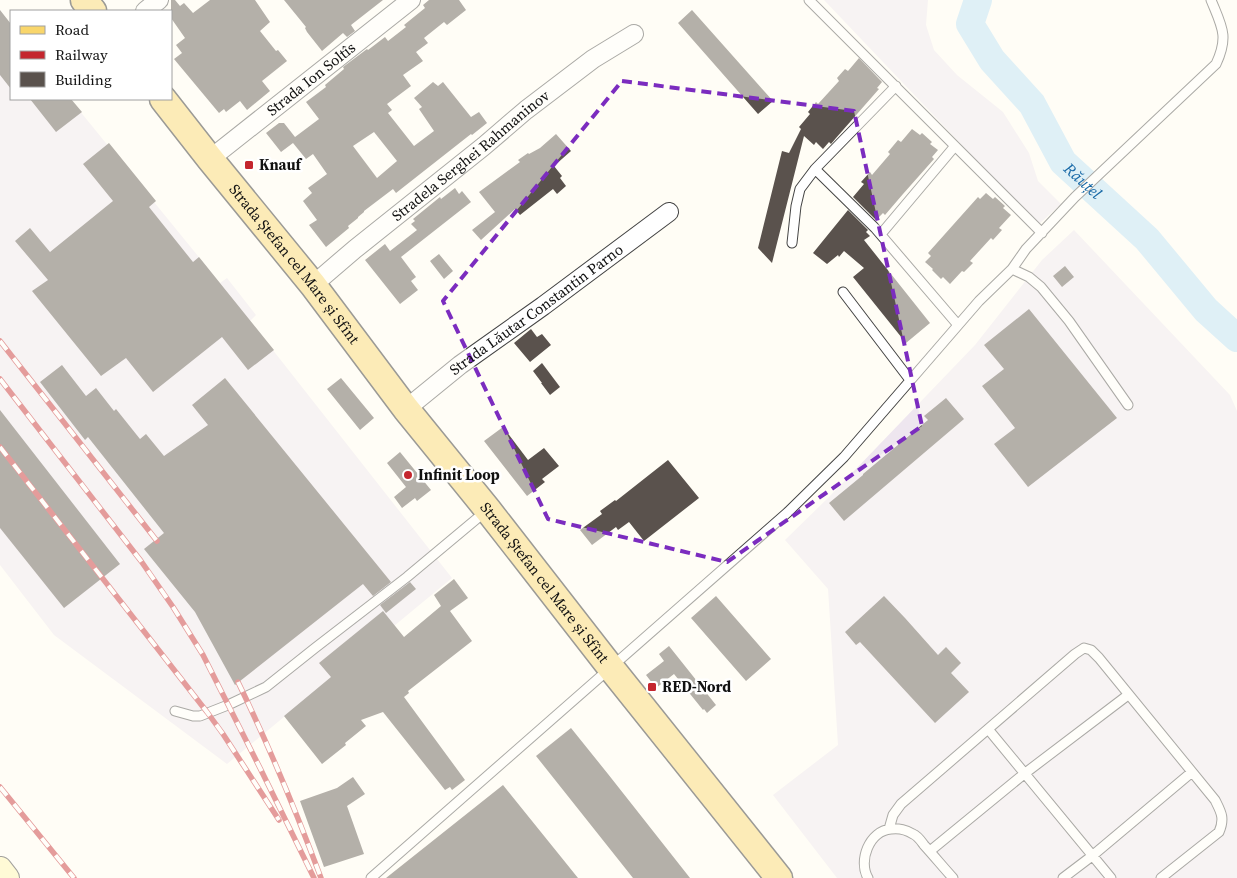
<svg xmlns="http://www.w3.org/2000/svg" width="1237" height="878" font-family="'Source Serif 4',serif">
	<style>
		.industrial { fill: #eee6ef }
		.lines { fill: none; stroke-linecap: round; stroke-linejoin: round }
		.river { stroke: #b9e0f7; stroke-width: 28 }
		.building { fill: #5a524d; fill-rule: evenodd }
		.lane-casing { stroke: #444; stroke-width: 11 }
		.street-casing { stroke: #444; stroke-width: 20 }
		.secondary-casing { stroke: #333; stroke-width: 26 }
		.primary-casing { stroke: #222; stroke-width: 29 }
		.lane { stroke: #fff; stroke-width: 9 }
		.street { stroke: #fff; stroke-width: 18 }
		.secondary { stroke: #fff6b0; stroke-width: 24 }
		.primary { stroke: #f9d66b; stroke-width: 26 }
		.rail-casing { stroke: #c4262e; stroke-width: 5.5 }
		.rail { stroke: #fff; stroke-width: 4; stroke-dasharray: 11; stroke-linecap: butt }
		.marked { fill: none; stroke: #7b2cbf; stroke-width: 4; stroke-dasharray: 10 6; stroke-linejoin: round }
		.poi-dot { fill: #c4262e; stroke: #fff; stroke-width: 2 }
		.labels { text-anchor: middle; stroke-width: 5; stroke-linejoin: round; paint-order: stroke }
		.street-label { font-size: 15px; fill: #111; stroke: #fff }
		.poi-label { font-size: 15px; font-weight: bold; fill: #111; stroke: #fff; text-anchor: start }
		.water-label { font-size: 16px; font-style: italic; fill: #1768a6; stroke: #fff }
	</style>
	<rect width="100%" height="100%" fill="#fffdf5"/>
	<path class="industrial" d="M824 0H928L926 25 934 50 957 75 1003 112 1029 153 1038 181 1061 204 1038 225Z
		M0 13 11 26V99H70L220 283 227 278 256 315 250 321 452 578 227 764 54 635 0 565Z
		M1074 230 1230 395 1237 411V878H837L773 795 838 745 828 589 785 540 829 497 975 345 1042 260Z"/>
	<g class="lines">
		<path class="river" id="s1" d="M978 0 970 24 992 60 1032 104 1063 162 1147 239 1206 310 1237 338"/>
	</g>
	<path class="building" d="M171 0H175L180 6 184 3 193 13 210 0H255L270 22 260 31 276 51 278 50 287 61 262 81 270 91 247 110 240 101 226 112 224 109 219 113 174 59 182 53 176 45 185 38 171 18Z
		M284 0H383L351 25 355 31 347 37 343 33 322 51 307 32 305 28 306 27Z
		M429 0H459L466 10 447 25 444 22 424 38 428 43 416 52 423 61 403 75 411 86 387 104 392 110 388 113 414 146 434 131 419 109 422 107 414 98 433 82 438 86 443 82 471 117 479 112 487 123 472 135 471 134 396 193 393 189 364 211V212L358 217V218L348 226 349 228 326 247 309 225 317 220 303 201 312 193 308 188 327 174 313 154 306 159 293 143 281 152 266 133 279 123H284L295 137 319 119 306 102 326 87 325 85 344 69 343 67 367 49 368 50 385 37 388 41 406 27 404 25 425 8 423 5ZM374 132 397 161 377 178 353 146Z
		M0 10 11 24V89L0 75Z
		M692 10 773 101 758 114 678 23Z
		M859 58 882 82 877 88 879 89 836 138 831 144 829 142 823 149 816 142 814 145 804 136 772 263 758 248 782 151 789 153 801 129 799 127 810 114 808 112 816 102 818 104 839 81 837 78 845 69 848 71Z
		M30 99H71L82 112 56 132Z
		M912 129 920 135 922 133 932 142 930 144 938 150 932 157 934 159 903 194 885 215 883 213 876 220 853 197 864 184 861 182 870 172 872 175 890 154 888 152 898 140 901 142Z
		M556 134 571 151 554 166 562 176 560 178 566 186 557 194 553 189 520 215 515 209 481 240 472 230 495 212 479 192 520 162 518 160 528 153 529 154 540 148Z
		M109 143 156 201 149 207 193 262 199 257 274 350 248 370 222 337 153 392 126 358 101 376 32 291 48 280 15 241 30 228 50 252 113 201 83 164Z
		M455 188 459 194 462 191 471 202 401 257 416 277 411 281 418 290 400 304 365 260 385 244 390 251 417 230 411 224 415 221 413 219 440 197 441 199Z
		M986 193 993 199 995 197 1005 206 1003 208 1011 215 999 228 1002 230 993 240 991 238 970 261 973 263 964 272 962 271 950 284 943 277 941 279 932 270 933 269 925 262 931 256 928 253 978 197 980 199Z
		M848 210 868 230 866 232 870 236 864 240 930 323 906 343 853 277 864 268 844 251 839 257 838 255 827 264 813 253Z
		M439 254 453 271 444 279 430 261Z
		M1065 266 1074 277 1062 287 1053 276Z
		M1029 309 1117 418 1028 487 994 444 1015 428 982 386 1004 369 984 345Z
		M531 329 537 337 542 334 551 345 530 362 514 343Z
		M542 363 560 387 550 395 541 383H542L533 371Z
		M62 365 86 396 96 388 114 411 116 409 140 439 146 434 164 456 208 425 192 405 225 378 391 582 373 596 363 584 235 685 195 612 144 549 164 533 88 437 85 440 40 382Z
		M341 378 374 418 360 430 327 389Z
		M946 398 964 419 844 521 829 503 863 475V474L928 420 924 416Z
		M0 410 120 564 64 608 0 528Z
		M503 427 528 460 544 448 559 466 542 479 545 482 527 496 484 441Z
		M400 452 431 490 417 501 415 498 402 508 394 497 406 487 387 463Z
		M668 460 699 498 644 541 629 522 618 530 616 527 592 545 580 530 602 514 600 511 615 500 616 501Z
		M454 579 468 598 450 611 472 641 408 691 409 693 404 697 465 780 452 790 450 787 445 790 383 712 361 720 366 726 345 743 346 745 322 764 284 716 331 677 319 663 383 611 404 637 441 606 434 595Z
		M410 582 416 589 386 613 380 605Z
		M716 596 771 659 746 681 691 618Z
		M884 596 905 618 938 655 946 647 961 663 951 673 969 692 935 723 860 642 856 645 845 632Z
		M669 646 716 705 707 713 704 709 703 710 674 674 656 688 646 675 664 661 659 654Z
		M571 728 608 774 690 878H633L536 756Z
		M353 777 365 794 347 806 364 854 324 867 300 801 337 788Z
		M503 785 578 878H386Z"/>
	<g class="lines">
		<defs>
			<path id="lane" d="M809 0 1042 233
				M815 169 875 228 958 325
				M881 234 955 146
				M792 243 796 206 800 189 815 169 896 86
				M1012 269 1029 277 1041 287 1069 321 1128 405
				M843 292 910 380
				M175 711 193 716H200L228 705 266 687 315 648 407 577 486 511
				M988 729 1111 878
				M889 829 893 815 901 804 1075 654 1084 648 1091 650 1099 658 1215 800C1221 812 1225 818 1219 832L1161 878
				M930 851 1024 774 1128 695
				M371 878 788 512 844 457 979 301 1012 269 1026 249 1075 197 1216 64C1229 36 1222 27 1211 0
				M868 878C858 861 869 831 891 829 898 828 907 830 913 834 918 836 921 841 924 845 934 856 943 867 953 878
				M1063 878 1092 856 1192 772"/>
			<g id="street">
				<path d="M145 11 159 0"/>
				<path id="s2" d="M210 159 411 0"/>
				<path id="s3" d="M313 285 355 249 484 146 526 110 593 59 634 34"/>
				<path id="s4" d="M406 409 460 365 543 306 669 212"/>
			</g>
			<path id="secondary" d="M0 869 7 878"/>
			<g id="primary">
				<path d="M84 0 93 11"/>
				<path id="s5" d="M163 99 210 159 313 285 406 409 488 510 611 668 779 878"/>
			</g>
		</defs>
		<use href="#lane" class="lane-casing"/>
		<use href="#street" class="street-casing"/>
		<use href="#secondary" class="secondary-casing"/>
		<use href="#primary" class="primary-casing"/>
		<use href="#lane" class="lane"/>
		<use href="#street" class="street"/>
		<use href="#secondary" class="secondary"/>
		<use href="#primary" class="primary"/>
		<defs>
			<path id="rail" d="M0 341 157 541
				M0 379 141 561 173 607 203 655 260 768 314 878
				M0 447 207 712 223 734 279 820
				M238 682C269 746 296 811 321 878
				M0 787 74 878"/>
		</defs>
		<use href="#rail" class="rail-casing"/>
		<use href="#rail" class="rail"/>
	</g>
	<path d="M0 0H1237V878H0ZM622 81 854 111 922 426 727 562 548 519 443 301Z" fill="#fffdf5" fill-opacity=".55" fill-rule="evenodd"/>
	<path class="marked" d="M622 81 854 111 922 426 727 562 548 519 443 301Z"/>
	<g class="poi-dot">
		<rect x="244" y="160" width="10" height="10" rx="2.5"/>
		<circle cx="408" cy="475" r="5"/>
		<rect x="647" y="682" width="10" height="10" rx="2.5"/>
	</g>
	<g class="labels">
		<g class="street-label">
			<text dy="5" stroke="none"><textPath href="#s2" startOffset="129">Strada Ion Soltîs</textPath></text>
			<text dy="5" stroke="none"><textPath href="#s3" startOffset="204">Stradela Serghei Rahmaninov</textPath></text>
			<text dy="5" stroke="none"><textPath href="#s5" startOffset="211">Strada Ștefan cel Mare și Sfînt</textPath></text>
			<text dy="5" stroke="none"><textPath href="#s4" startOffset="164">Strada Lăutar Constantin Parno</textPath></text>
			<text dy="5" stroke="none"><textPath href="#s5" startOffset="616">Strada Ștefan cel Mare și Sfînt</textPath></text>
		</g>
		<g class="poi-label">
			<text x="259" y="170">Knauf</text>
			<text x="418" y="480">Infinit Loop</text>
			<text x="662" y="692">RED-Nord</text>
		</g>
		<g class="water-label">
			<text dy="6" stroke="none"><textPath href="#s1" startOffset="220">Răuțel</textPath></text>
		</g>
	</g>
	<rect x="10" y="10" width="162" height="90" fill="#ffffff" stroke="#a0a0a0"/>
	<rect x="20" y="26" width="25" height="8" fill="#f9d66b" stroke="#a0a0a0"/>
	<text x="55" y="35" font-size="15" fill="#111111">Road</text>
	<rect x="20" y="51" width="25" height="8" fill="#c4262e" stroke="#a0a0a0"/>
	<text x="55" y="60" font-size="15" fill="#111111">Railway</text>
	<rect x="20" y="72" width="25" height="15" fill="#5a524d" stroke="#a0a0a0"/>
	<text x="55" y="85" font-size="15" fill="#111111">Building</text>
</svg>
